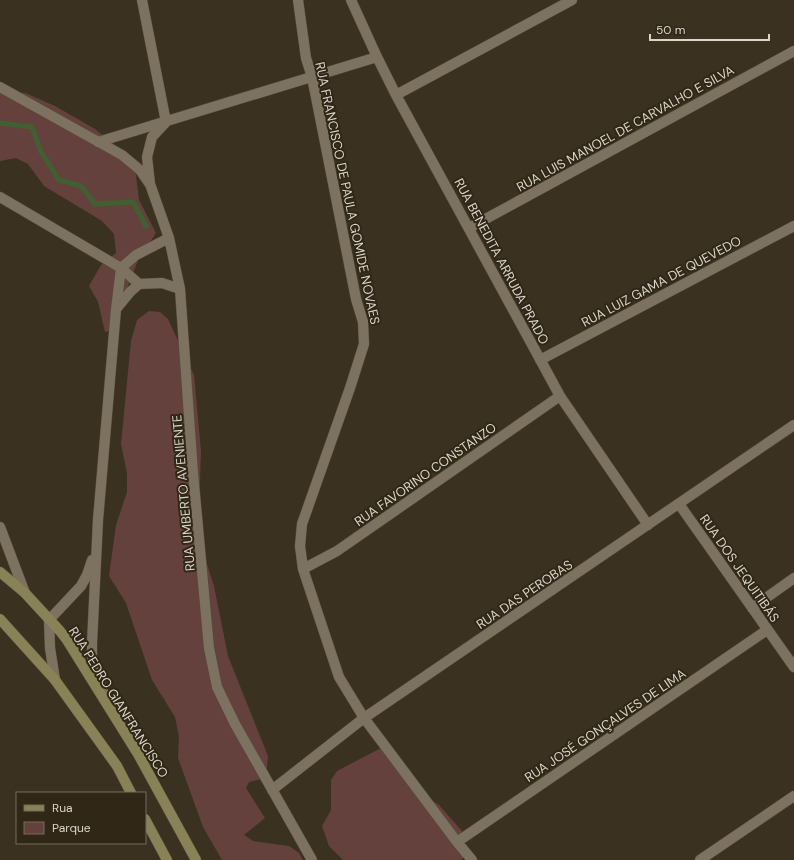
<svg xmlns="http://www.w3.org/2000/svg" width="794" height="860" font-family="'DM Sans',sans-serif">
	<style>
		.green { fill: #65413d }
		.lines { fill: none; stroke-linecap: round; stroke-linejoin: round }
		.stream { stroke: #406032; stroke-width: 5 }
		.street-casing { stroke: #554d3f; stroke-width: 11 }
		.secondary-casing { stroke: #554d3f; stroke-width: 11 }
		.street { stroke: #7d7260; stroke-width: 10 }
		.secondary { stroke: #898256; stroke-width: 10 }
		.labels { text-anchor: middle; stroke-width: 4; stroke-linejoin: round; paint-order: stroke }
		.street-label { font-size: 13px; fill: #dad4ca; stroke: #302717 }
	</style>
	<rect width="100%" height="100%" fill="#3a3120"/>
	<path class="green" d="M0 92 25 93 55 106 95 129 122 151 135 167 139 200 156 233 139 258 110 331 105 332 98 302 89 286 101 265 116 253 114 234 102 221 44 186 28 164 16 158 0 161Z
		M149 311 160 312 168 319 194 375 201 451 198 536 214 586 228 656 268 756 266 778 249 782 246 788 265 818 244 835 253 841 289 846 299 853 303 860H222L203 827 178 758 179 736 175 717 152 680 126 603 109 576 116 525 127 492V473L121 444 131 341 137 320Z
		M381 748 409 785 439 805 462 831 467 855 461 860H343L329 846 322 826 331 810V780L337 771Z"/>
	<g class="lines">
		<path class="stream" d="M0 123 32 127 41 152 59 180 81 186 95 204 133 202 146 226"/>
		<defs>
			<path id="street" d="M142 0 166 122 152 137 147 157 150 184 169 238 180 289 193 473 209 648 217 687 235 724 312 860
				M298 0 306 58 312 77 356 299 363 322 364 344 350 388 302 524 300 546 303 569 339 677 364 718 457 842 472 860
				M351 0 377 57 396 95 560 396 648 525
				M0 87 122 155 140 170 149 183
				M396 95 572 0
				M98 142 377 57
				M0 197 121 268 139 284
				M469 228 794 51
				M169 238 136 255 121 268 116 309 130 292 139 284 162 283 180 289
				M540 360 794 226
				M679 504 794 667
				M0 527 25 593
				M303 569 337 551 560 396
				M752 608 794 578
				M55 680 50 648 49 620 81 586 87 575 92 560
				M104 694 94 670 92 655V643L98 520 116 309
				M272 790 364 718 794 425
				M457 842 767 630
				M700 860 794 796"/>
			<path id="secondary" d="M0 572 25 593 60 631 67 640 138 754 196 860
				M0 619 55 680 117 766 131 793
				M145 819 167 860"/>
		</defs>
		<use href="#street" class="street-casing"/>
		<use href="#secondary" class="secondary-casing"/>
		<use href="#street" class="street"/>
		<use href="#secondary" class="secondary"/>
	</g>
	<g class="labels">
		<g class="street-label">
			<text transform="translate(625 128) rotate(-29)" y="5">RUA LUIS MANOEL DE CARVALHO E SILVA</text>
			<text transform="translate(348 193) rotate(78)" y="5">RUA FRANCISCO DE PAULA GOMIDE NOVAES</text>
			<text transform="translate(502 261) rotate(62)" y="5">RUA BENEDITA ARRUDA PRADO</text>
			<text transform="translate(661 281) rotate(-28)" y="5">RUA LUIZ GAMA DE QUEVEDO</text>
			<text transform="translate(425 474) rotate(-35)" y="5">RUA FAVORINO CONSTANZO</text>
			<text transform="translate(183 493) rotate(-95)" y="5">RUA UMBERTO AVENIENTE</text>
			<text transform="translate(740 568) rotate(55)" y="5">RUA DOS JEQUITIBÁS</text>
			<text transform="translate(524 594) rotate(-34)" y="5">RUA DAS PEROBAS</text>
			<text transform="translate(119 702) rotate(58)" y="5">RUA PEDRO GIANFRANCISCO</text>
			<text transform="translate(605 725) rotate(-34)" y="5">RUA JOSÉ GONÇALVES DE LIMA</text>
		</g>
	</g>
	<rect x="16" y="792" width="130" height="52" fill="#302717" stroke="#746c5f"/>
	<rect x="24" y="805" width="20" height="6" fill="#898256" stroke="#746c5f"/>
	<text x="52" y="812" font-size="12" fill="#dad4ca">Rua</text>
	<rect x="24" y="822" width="20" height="12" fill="#65413d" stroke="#746c5f"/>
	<text x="52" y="832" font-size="12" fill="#dad4ca">Parque</text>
	<path d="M650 34v6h119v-6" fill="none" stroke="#dad4ca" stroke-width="2"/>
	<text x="656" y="34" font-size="12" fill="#dad4ca" stroke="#302717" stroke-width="3" paint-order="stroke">50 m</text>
</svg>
